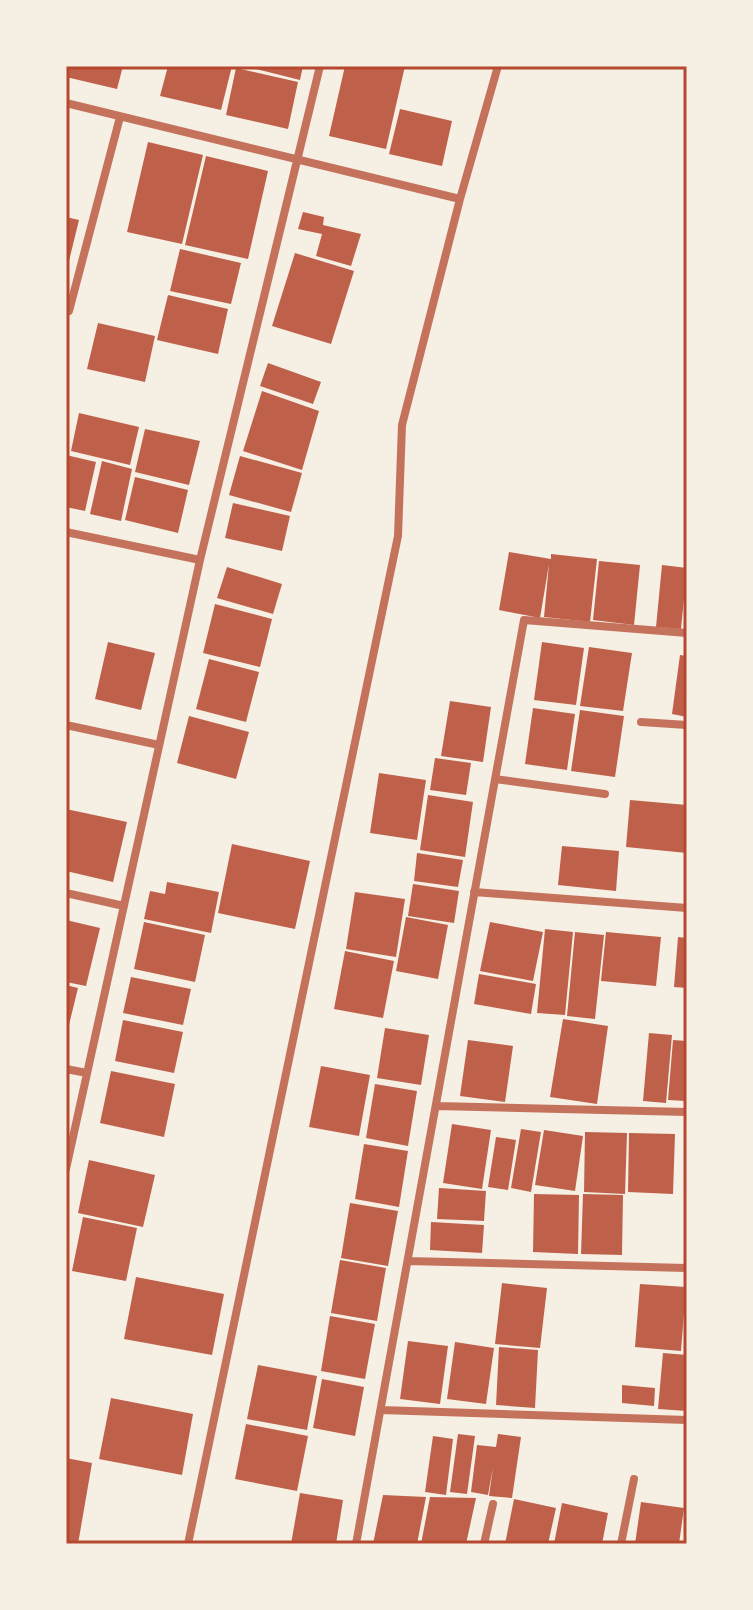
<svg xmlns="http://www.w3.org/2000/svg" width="753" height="1610" font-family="Arial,sans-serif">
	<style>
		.building { fill: #bf614a }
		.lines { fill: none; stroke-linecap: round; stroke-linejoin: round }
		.minor { stroke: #c5725c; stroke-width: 8 }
		.neatline { fill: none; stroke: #b5482f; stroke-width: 3 }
	</style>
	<rect width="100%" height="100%" fill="#f6efe4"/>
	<path class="building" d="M66 66H123L117 89 66 77Z
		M168 66H232L221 110 160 96Z
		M244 66H303L300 80Z
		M345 66H405L386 149 329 136Z
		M236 68 298 82 288 129 226 115Z
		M400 109 452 121 442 166 389 154Z
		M148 142 203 155 182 244 127 232Z
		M206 156 268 171 248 259 185 245Z
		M303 212 324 217 323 225 361 234 351 266 316 256 322 234 298 229Z
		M66 217 79 220 67 269H66Z
		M180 249 241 263 231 304 170 291Z
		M295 253 354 271 331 344 272 326Z
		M168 295 228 309 218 354 157 340Z
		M98 323 155 336 145 382 87 369Z
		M268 363 321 382 313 404 260 386Z
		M262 391 319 411 302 470 243 451Z
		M79 413 139 427 130 465 71 451Z
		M145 429 200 441 189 485 135 472Z
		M66 455 96 462 85 511 66 507Z
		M240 456 302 473 291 512 229 495Z
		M102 461 132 469 121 521 90 514Z
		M135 477 188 490 178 533 125 520Z
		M233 503 290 516 282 551 225 538Z
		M509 552 551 559V554L597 559 590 622 544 617 549 564 540 618 499 610Z
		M599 561 640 565 634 625 593 620Z
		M662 565 687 568 681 629 656 627Z
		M227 567 282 584 273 614 217 598Z
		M215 604 272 619 260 667 203 653Z
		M108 642 155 653 141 710 95 699Z
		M542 642 584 648 576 705 534 700Z
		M589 647 632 653 623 711 580 706Z
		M680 655 687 656V717L672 714Z
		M209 659 259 672 246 722 196 709Z
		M450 701 491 707 483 762 441 756Z
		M533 708 575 714 567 770 525 764Z
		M580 710 624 716 615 777 571 771Z
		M189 716 249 732 236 779 177 763Z
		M435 758 471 763 466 795 430 790Z
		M379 773 426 780 417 840 370 833Z
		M428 795 473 802 465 857 420 850Z
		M630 800 687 805V853L626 847Z
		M66 809 127 822 113 882 66 871Z
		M232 844 310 861 295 929 218 913Z
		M562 846 619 851 616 891 558 885Z
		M417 853 463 860 458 887 414 881Z
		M167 882 219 892 211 933 144 919 150 891 165 894Z
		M413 884 459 891 454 923 408 916Z
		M355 892 405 899 396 957 346 949Z
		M406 917 448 925 438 979 396 971Z
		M66 920 100 928 86 986 66 982Z
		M144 922 205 935 195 982 134 969Z
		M490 922 543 932 533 981 480 971Z
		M545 929 573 932 565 1015 537 1013Z
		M575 932 604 935 595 1019 567 1016Z
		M606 932 661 937 656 986 601 981Z
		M678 937 687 938V988L674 987Z
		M345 951 394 961 383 1018 334 1009Z
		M479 974 536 984 531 1014 474 1004Z
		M131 977 191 989 183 1025 123 1013Z
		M66 985 78 988 67 1033H66Z
		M563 1019 608 1026 597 1104 550 1097Z
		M123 1020 183 1032 174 1073 115 1061Z
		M385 1028 429 1035 421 1085 377 1078Z
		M649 1033 672 1035 666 1103 643 1101Z
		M468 1040 513 1046 505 1102 460 1096Z
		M673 1040 687 1041 686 1101 668 1100Z
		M321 1066 370 1075 359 1136 309 1127Z
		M111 1071 175 1084 164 1137 100 1123Z
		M375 1084 417 1091 408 1146 366 1138Z
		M452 1124 491 1130 482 1189 443 1183Z
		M521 1129 541 1132 531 1192 511 1188Z
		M544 1130 583 1136 575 1191 535 1185Z
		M585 1132 627 1133 625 1194 584 1192Z
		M629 1133 675 1134 673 1194 628 1192Z
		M496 1137 516 1140 508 1190 488 1187Z
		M364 1144 408 1151 399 1207 355 1199Z
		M89 1160 155 1175 143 1227 78 1213Z
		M439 1188 486 1191 484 1221 437 1219Z
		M534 1194 579 1195 578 1254 533 1252Z
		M583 1194 623 1195 622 1255 581 1254Z
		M350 1203 398 1211 388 1266 341 1258Z
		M83 1217 137 1228 126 1281 72 1271Z
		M431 1222 484 1225 482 1253 430 1250Z
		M340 1260 386 1268 377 1321 331 1313Z
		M136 1277 224 1294 212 1355 124 1339Z
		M502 1283 547 1288 540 1348 495 1344Z
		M640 1284 686 1287 681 1351 635 1347Z
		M330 1316 375 1324 365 1379 321 1371Z
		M408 1341 448 1346 440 1404 400 1399Z
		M455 1342 494 1348 486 1404 447 1399Z
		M499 1347 538 1350 535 1408 496 1405Z
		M663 1353 687 1355V1411L658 1409Z
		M258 1365 317 1376 307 1430 247 1419Z
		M322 1379 364 1387 355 1436 313 1428Z
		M622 1385 655 1388 654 1406 622 1403Z
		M111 1398 193 1414 182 1475 99 1459Z
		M246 1424 308 1436 297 1491 235 1479Z
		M458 1434 475 1436 467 1494 450 1492Z
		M498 1434 521 1437 512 1498 489 1496 493 1467 488 1495 471 1492 477 1445 496 1447Z
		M433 1436 453 1439 446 1495 425 1492Z
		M66 1458 92 1463 78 1544H66Z
		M300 1493 343 1500 336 1544H291Z
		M383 1495 426 1497 417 1544H373Z
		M430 1497 476 1498 466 1544H421Z
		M514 1499 556 1508 548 1544H505Z
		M641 1502 684 1508 679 1544H635Z
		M562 1503 608 1513 602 1544H554Z"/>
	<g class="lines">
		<path class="minor" d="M66 103 460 199
			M69 311 120 117
			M66 532 200 560
			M641 722 687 725
			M66 725 159 745
			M495 779 605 794
			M474 892 687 908
			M66 893 124 906
			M66 1069 87 1073
			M436 1106 687 1112
			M66 1169 200 560 320 66
			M408 1261 687 1268
			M381 1410 687 1420
			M188 1544 398 536 402 425 460 199 498 66
			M356 1544 524 620 687 633
			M484 1544 493 1504
			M621 1544 634 1479"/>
	</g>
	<rect width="753" height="1610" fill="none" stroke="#f6efe4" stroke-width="136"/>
	<rect x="68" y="68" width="617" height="1474" class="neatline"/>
</svg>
